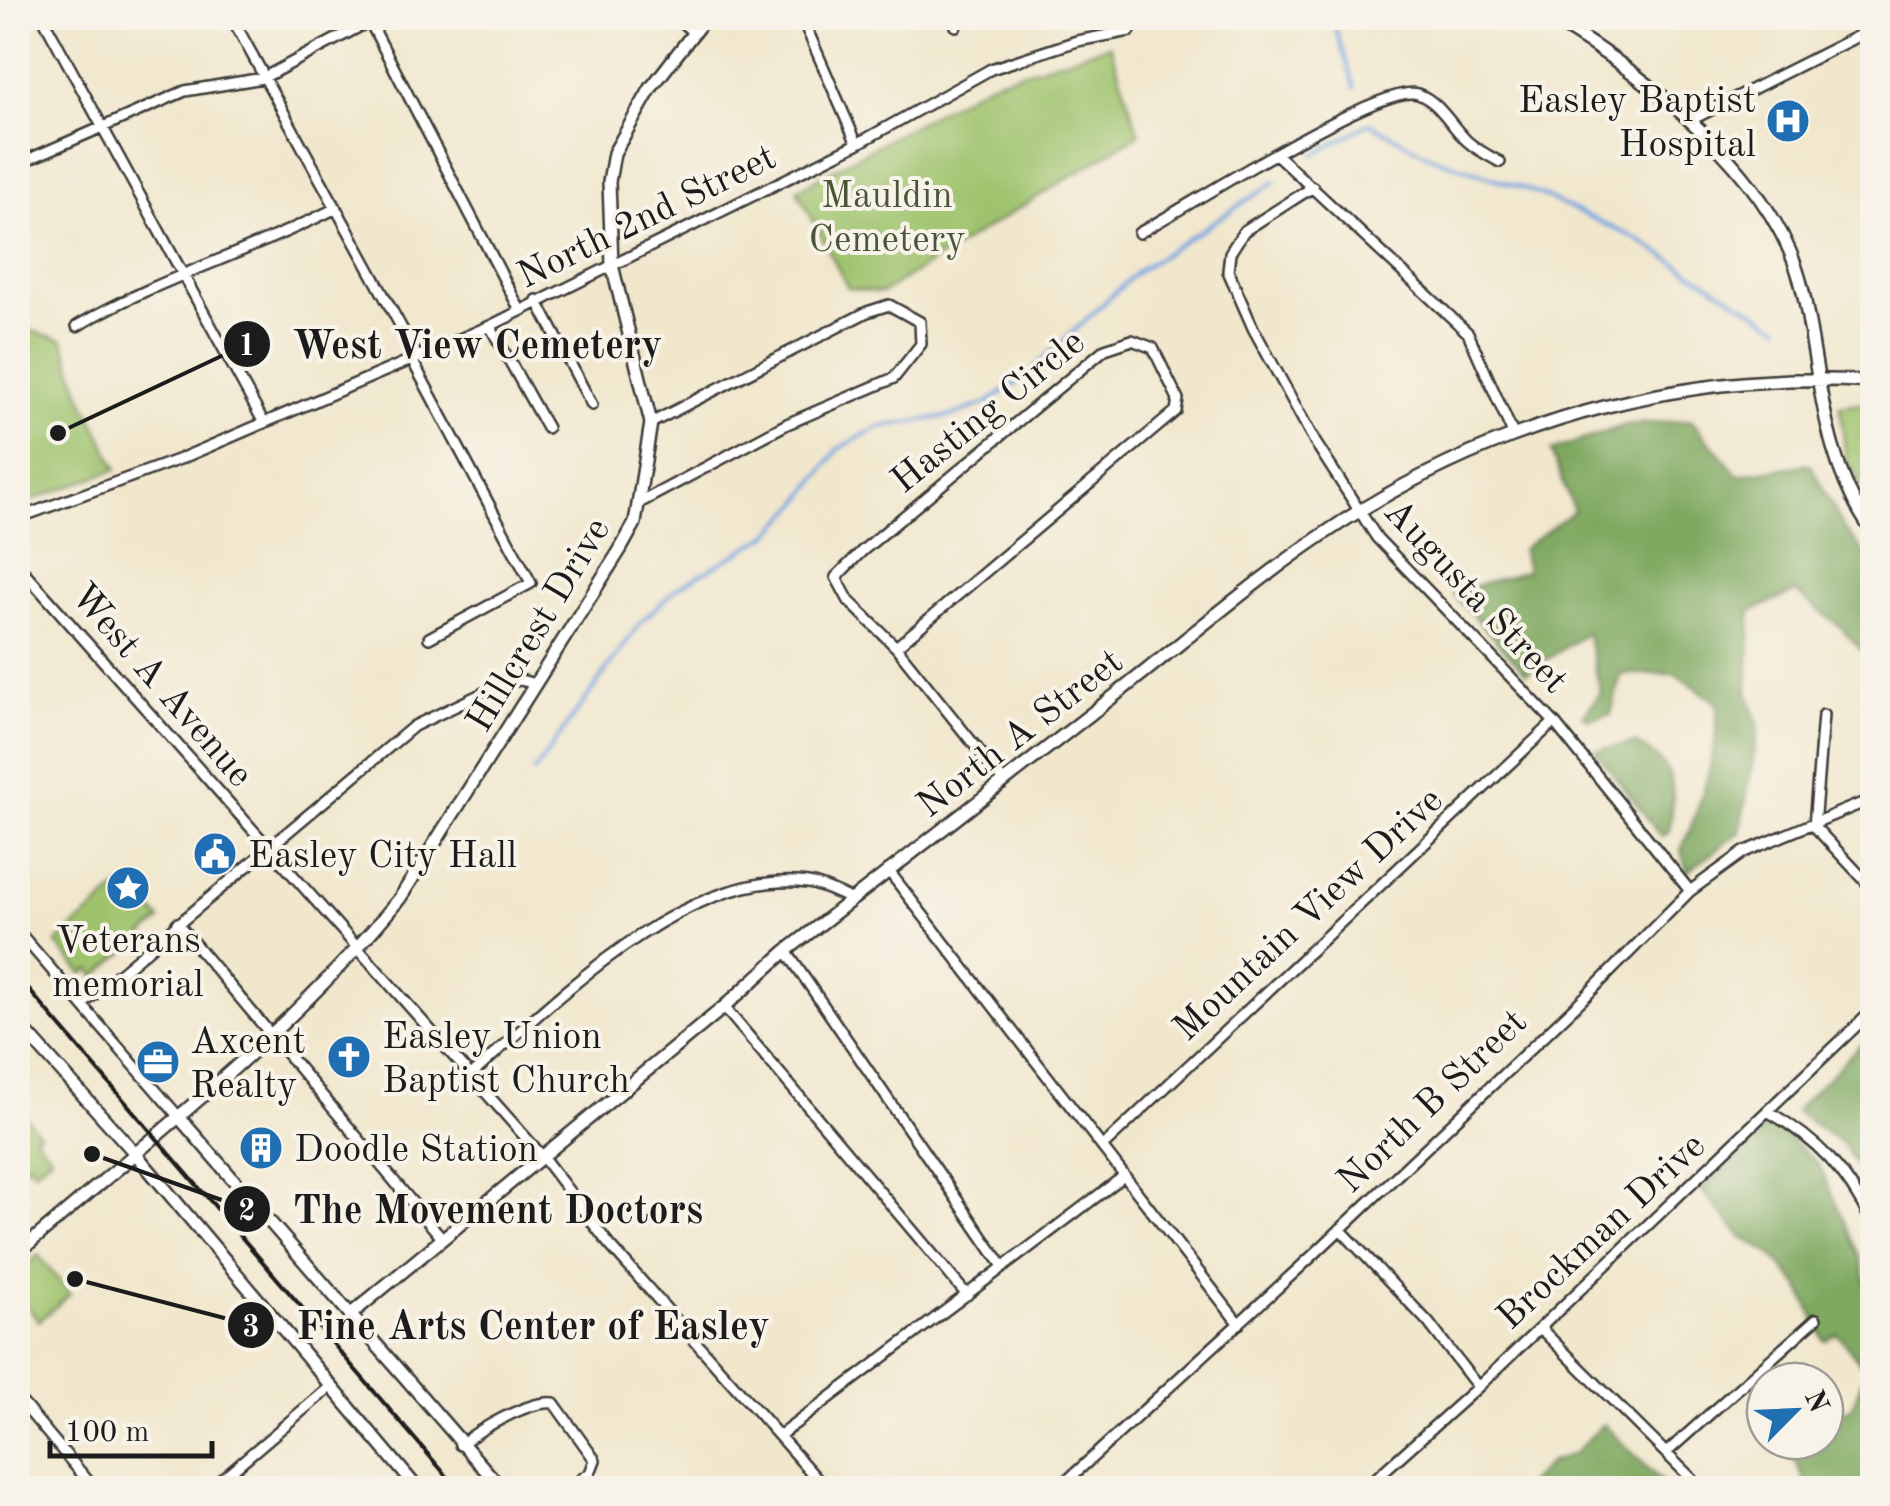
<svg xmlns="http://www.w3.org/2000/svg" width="1890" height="1506" font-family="'Old Standard TT',serif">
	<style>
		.green { fill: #9fc36d; stroke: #5e7044; stroke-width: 2.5 }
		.forest { fill: #7fa960; stroke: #4e623e; stroke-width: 2.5 }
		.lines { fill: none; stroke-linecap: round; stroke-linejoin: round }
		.stream { stroke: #76a4df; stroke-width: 4 }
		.street-casing { stroke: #3c3a37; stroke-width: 14 }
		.secondary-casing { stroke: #3c3a37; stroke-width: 16 }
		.street { stroke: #fff; stroke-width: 9 }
		.secondary { stroke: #fff; stroke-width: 11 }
		.rail { stroke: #1c1c1c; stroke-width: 4 }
		.labels { text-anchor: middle; stroke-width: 8; stroke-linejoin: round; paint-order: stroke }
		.poi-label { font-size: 38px; fill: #1c1c1c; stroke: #f7f3e8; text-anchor: start }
		.park-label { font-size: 38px; fill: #4a5638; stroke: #f7f3e8 }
		.street-label { font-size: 38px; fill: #1c1c1c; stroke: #f7f3e8 }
		.leader { fill: none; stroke: #1c1c1c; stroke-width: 4 }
		.callout-dot { fill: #1c1c1c; stroke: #f7f3e8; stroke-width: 4 }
		.mark-label { font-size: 30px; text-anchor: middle; font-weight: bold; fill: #fff }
		.callout-label { font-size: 40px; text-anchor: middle; font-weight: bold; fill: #1c1c1c; stroke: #f7f3e8; stroke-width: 8; stroke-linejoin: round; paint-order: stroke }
	</style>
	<rect width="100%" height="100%" fill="#f7f3e8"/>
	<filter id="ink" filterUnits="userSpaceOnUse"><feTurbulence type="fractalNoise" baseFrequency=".01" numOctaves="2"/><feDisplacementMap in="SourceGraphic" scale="20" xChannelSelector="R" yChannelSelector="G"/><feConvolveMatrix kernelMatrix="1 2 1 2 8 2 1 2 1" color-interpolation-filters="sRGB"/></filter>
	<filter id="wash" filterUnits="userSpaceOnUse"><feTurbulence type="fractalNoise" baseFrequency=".0048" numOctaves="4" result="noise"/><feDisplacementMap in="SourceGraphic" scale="40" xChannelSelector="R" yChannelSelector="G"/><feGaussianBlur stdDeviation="2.25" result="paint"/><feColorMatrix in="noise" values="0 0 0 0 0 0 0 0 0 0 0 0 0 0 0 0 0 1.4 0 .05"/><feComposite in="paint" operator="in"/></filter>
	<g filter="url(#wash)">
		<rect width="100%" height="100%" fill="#f1e7cd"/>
		<path class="green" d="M1110 45 1139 134 882 293 848 288 797 190 991 82Z
			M18 327 63 340 82 397 117 469 18 505Z
			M1872 401V499L1846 460 1840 406Z
			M122 885 127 891 133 887 161 920 96 977 90 969 83 974 56 943Z
			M18 1108 39 1133 35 1137 51 1156 34 1171 27 1164 18 1172Z
			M38 1255 70 1294 39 1321 18 1295V1273Z"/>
		<path class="forest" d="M1691 420 1738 475 1810 464 1845 530 1872 563V662L1840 626 1795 592 1751 611 1748 694 1759 726 1740 832 1687 872 1681 850C1700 809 1720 747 1717 703L1676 674H1621L1611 714 1588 719 1583 715 1601 693 1587 633 1526 673 1452 593 1527 571 1522 549 1574 511 1551 451 1626 425Z
			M1635 743C1678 766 1676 787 1669 832L1662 837 1595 750Z
			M1872 1033V1193L1843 1144 1795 1111Z
			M1771 1123 1818 1163 1860 1256 1872 1308V1488H1809L1785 1441H1825V1415L1851 1409 1866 1371 1838 1334 1825 1341 1799 1286 1771 1254 1743 1238 1701 1190Z
			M1603 1424 1668 1488H1524L1549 1463 1575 1453Z"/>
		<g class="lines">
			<path class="stream" d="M1332 18 1355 88
				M1314 155 1370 123 1431 157 1537 193 1637 239 1780 327
				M534 772 640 623 677 588 769 535 800 502 838 449 879 427 951 416 987 403 1025 377 1138 271 1275 182"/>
		</g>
	</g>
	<g filter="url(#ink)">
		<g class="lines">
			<defs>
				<path id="street" d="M43 18 264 423
					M232 18 418 358
					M677 18 694 33
					M802 18 857 144
					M952 18 956 26
					M369 20 520 310
					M1689 121 1872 29
					M1277 155 1468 333 1513 434
					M18 164 185 91 263 78 370 21
					M1313 187 1244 231 1230 253 1228 271 1253 328 1315 442 1377 538 1554 722 1690 891
					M1139 233C1184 209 1381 82 1418 94 1440 102 1451 126 1467 141 1477 150 1489 156 1500 162
					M537 300 592 405
					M77 326C159 278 251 252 336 208
					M490 326 547 428
					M412 360 531 583 429 638
					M639 503 787 424 894 378 921 344 920 322 889 305 867 312 651 423
					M18 518 180 459 490 326 857 144 991 69 1077 41 1130 31
					M18 565 542 1156 608 1243 825 1488
					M896 647 1176 411 1178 399 1153 348 1132 340 1105 349 862 551 836 577 849 601 896 647 1004 782
					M1823 715 1814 826 1872 888
					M888 870 1239 1324
					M177 923 442 1238
					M18 931 178 1116
					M786 951 1002 1265
					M82 1005 414 726 504 683 520 680 536 684
					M724 1007 967 1295
					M469 1077C553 1002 686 867 808 883 822 885 838 894 851 899
					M1769 1112C1818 1140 1848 1172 1872 1223
					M1102 1147 1554 722
					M1340 1229 1428 1322 1478 1387
					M1540 1328 1701 1488
					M18 1398 94 1488
					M779 1436 1124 1176
					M460 1445C480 1429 529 1400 554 1403L595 1460 590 1473 569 1488
					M1666 1453 1816 1319
					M211 1488 330 1387
					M1059 1488 1309 1259 1587 995 1690 891 1744 852 1872 799
					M1365 1488 1478 1387 1872 1011"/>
				<path id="secondary" d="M1550 18C1646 75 1778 176 1803 292 1821 375 1821 459 1872 531
					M18 1023 134 1152 417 1488
					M178 1116 501 1488
					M18 1253C149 1140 290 1033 400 898L620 550 635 523 651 423 612 265 609 182 614 153 651 88 705 18
					M350 1315 724 1007 786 951C895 865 1005 781 1114 696 1195 633 1274 563 1361 510 1514 417 1693 369 1872 382"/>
			</defs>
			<use href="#street" class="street-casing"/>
			<use href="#secondary" class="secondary-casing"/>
			<use href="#street" class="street"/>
			<use href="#secondary" class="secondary"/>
			<path class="rail" d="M18 977 457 1488"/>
		</g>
	</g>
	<defs>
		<symbol id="hospital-disc" viewBox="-11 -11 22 22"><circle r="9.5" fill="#1f6fb2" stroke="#f7f3e8"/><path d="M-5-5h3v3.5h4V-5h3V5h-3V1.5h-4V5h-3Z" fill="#fff"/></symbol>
		<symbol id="civic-disc" viewBox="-11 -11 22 22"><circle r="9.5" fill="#1f6fb2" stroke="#f7f3e8"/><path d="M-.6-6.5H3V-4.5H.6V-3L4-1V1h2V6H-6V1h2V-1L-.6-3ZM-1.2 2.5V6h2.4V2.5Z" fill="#fff"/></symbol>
		<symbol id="sight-disc" viewBox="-11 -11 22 22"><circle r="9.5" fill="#1f6fb2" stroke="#f7f3e8"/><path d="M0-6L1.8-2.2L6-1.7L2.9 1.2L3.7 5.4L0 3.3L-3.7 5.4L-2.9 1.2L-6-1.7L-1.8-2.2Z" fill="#fff"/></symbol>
		<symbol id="church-disc" viewBox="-11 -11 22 22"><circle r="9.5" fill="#1f6fb2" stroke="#f7f3e8"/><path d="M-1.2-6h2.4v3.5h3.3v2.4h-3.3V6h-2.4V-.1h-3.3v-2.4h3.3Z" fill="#fff"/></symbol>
		<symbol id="office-disc" viewBox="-11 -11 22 22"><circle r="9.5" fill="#1f6fb2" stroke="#f7f3e8"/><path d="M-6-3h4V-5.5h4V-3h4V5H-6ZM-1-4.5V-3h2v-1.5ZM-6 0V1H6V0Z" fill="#fff"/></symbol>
		<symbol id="building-disc" viewBox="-11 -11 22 22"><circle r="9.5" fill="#1f6fb2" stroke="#f7f3e8"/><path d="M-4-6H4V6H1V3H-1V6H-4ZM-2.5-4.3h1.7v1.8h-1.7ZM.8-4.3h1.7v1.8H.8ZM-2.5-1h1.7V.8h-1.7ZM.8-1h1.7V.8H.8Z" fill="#fff"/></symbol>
	</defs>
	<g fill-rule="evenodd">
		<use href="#hospital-disc" x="1763" y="96" width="50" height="50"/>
		<use href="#civic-disc" x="190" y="829" width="50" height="50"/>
		<use href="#sight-disc" x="103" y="863" width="50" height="50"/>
		<use href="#church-disc" x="324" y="1032" width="50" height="50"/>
		<use href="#office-disc" x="133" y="1037" width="50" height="50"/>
		<use href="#building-disc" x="236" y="1123" width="50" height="50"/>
	</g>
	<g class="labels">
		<g class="poi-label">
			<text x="1756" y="112" text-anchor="end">Easley Baptist<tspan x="1756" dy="44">Hospital</tspan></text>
			<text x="248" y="867">Easley City Hall</text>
			<text x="128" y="952" text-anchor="middle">Veterans<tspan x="128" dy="44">memorial</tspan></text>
			<text x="382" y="1048">Easley Union<tspan x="382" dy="44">Baptist Church</tspan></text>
			<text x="190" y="1053">Axcent<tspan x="190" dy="44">Realty</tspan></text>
			<text x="294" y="1161">Doodle Station</text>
		</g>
		<g class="park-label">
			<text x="887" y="207">Mauldin<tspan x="887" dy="44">Cemetery</tspan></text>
		</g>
		<g class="street-label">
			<text transform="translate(646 215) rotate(-26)" y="13">North 2nd Street</text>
			<text transform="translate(987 410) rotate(-39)" y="13">Hasting Circle</text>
			<text transform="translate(1477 595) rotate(47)" y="13">Augusta Street</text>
			<text transform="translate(537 624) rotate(-59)" y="13">Hillcrest Drive</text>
			<text transform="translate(163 684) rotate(49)" y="13">West A Avenue</text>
			<text transform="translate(1019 732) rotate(-38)" y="13">North A Street</text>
			<text transform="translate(1307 913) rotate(-43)" y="13">Mountain View Drive</text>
			<text transform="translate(1431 1100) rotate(-44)" y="13">North B Street</text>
			<text transform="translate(1600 1230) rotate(-43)" y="13">Brockman Drive</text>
		</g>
	</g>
	<path class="leader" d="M58 433L247 344M92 1154L247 1209M75 1279L251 1325"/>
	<g class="callout-dot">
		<circle cx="58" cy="433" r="10"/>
		<circle cx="92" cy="1154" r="10"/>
		<circle cx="75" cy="1279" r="10"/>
		<circle cx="247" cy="344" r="25"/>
		<circle cx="247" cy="1209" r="25"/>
		<circle cx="251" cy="1325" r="25"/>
	</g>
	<g class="mark-label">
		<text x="247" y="355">1</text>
		<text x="247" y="1220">2</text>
		<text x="251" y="1336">3</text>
	</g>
	<g class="callout-label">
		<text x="477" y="358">West View Cemetery</text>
		<text x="498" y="1223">The Movement Doctors</text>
		<text x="533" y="1339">Fine Arts Center of Easley</text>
	</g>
	<rect width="1890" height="1506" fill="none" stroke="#f7f3e8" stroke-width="60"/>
	<g transform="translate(1795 1411) rotate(66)"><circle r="48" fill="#f7f3e8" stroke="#9f9d96" stroke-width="2.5"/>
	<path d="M0-8L18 38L0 25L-18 38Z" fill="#1f6fb2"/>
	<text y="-15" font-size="28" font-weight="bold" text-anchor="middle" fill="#1c1c1c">N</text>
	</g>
	<path d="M50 1441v15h162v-15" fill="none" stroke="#1c1c1c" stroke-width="5"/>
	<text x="65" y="1441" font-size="30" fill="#1c1c1c" stroke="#f7f3e8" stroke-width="8" paint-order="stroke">100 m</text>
</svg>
